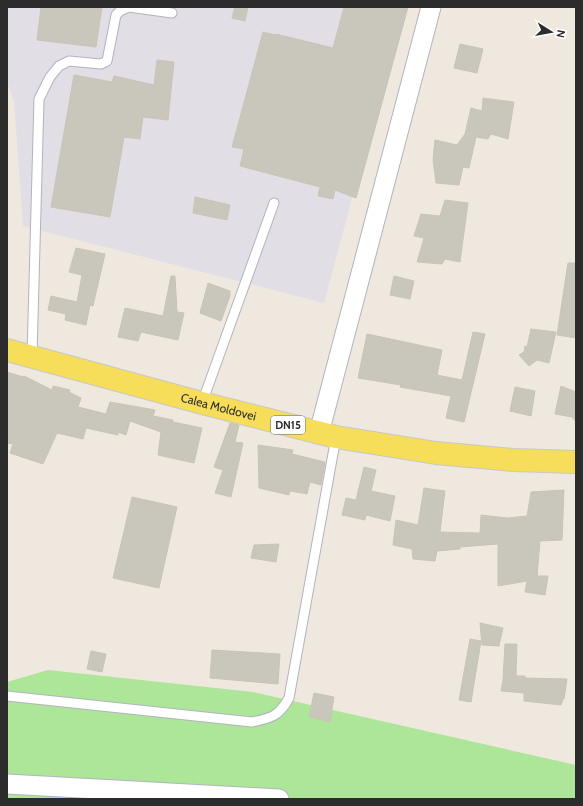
<svg xmlns="http://www.w3.org/2000/svg" width="583" height="806" font-family="Cabin,sans-serif">
	<style>
		.industrial { fill: #e1dee6 }
		.green { fill: #ade698 }
		.building { fill: #c9c6bc; stroke: #cac4b7 }
		.lines { fill: none; stroke-linecap: round; stroke-linejoin: round }
		.lane-casing { stroke: #b2b3c0; stroke-width: 11 }
		.street-casing { stroke: #b2b3c0; stroke-width: 21 }
		.primary-casing { stroke: #c8c8c8; stroke-width: 24 }
		.lane { stroke: #fff; stroke-width: 9 }
		.street { stroke: #fff; stroke-width: 19 }
		.primary { stroke: #f6dd5a; stroke-width: 22 }
		.labels { text-anchor: middle; stroke-width: 3; stroke-linejoin: round; paint-order: stroke }
		.shield { fill: #fff; stroke: #6b6b6b; stroke-width: 1 }
		.shield-label { font-size: 11px; font-weight: bold; fill: #2c2c2c }
		.street-label { font-size: 12px; fill: #2c2c2c; stroke: #fff }
	</style>
	<rect width="100%" height="100%" fill="#eee8de"/>
	<path class="industrial" d="M7 7H403L324 303 23 226 14 101 7 82Z"/>
	<path class="green" d="M48 670 253 692 576 765V799H7V682Z"/>
	<path class="building" d="M41 7H102L96 47 37 40Z
		M235 7H248L245 21 232 18Z
		M344 7H408L356 198 335 190 333 199 318 196 320 187 240 166 244 149 232 147 263 32 275 35 276 34 333 48Z
		M460 44 483 49 477 73 454 68Z
		M157 60 174 62 168 120 143 117 140 139 124 137 110 217 51 207 74 75 112 82 114 76 154 85Z
		M483 98 514 102 508 139 491 134 488 139 476 137 469 168 463 167 459 185 436 183 433 160 435 140 457 145 465 134 471 108 482 111Z
		M195 197 230 205 227 220 193 213Z
		M445 200 468 203 460 262 445 259 442 264 417 262 424 238 414 236 421 214 440 216Z
		M76 248 105 254 93 306 90 305 86 325 65 320 66 314 48 310 51 296 77 302 82 275 69 272Z
		M568 263H576V338L557 335Z
		M171 276H175L177 312 184 313 178 340 141 332 138 341 118 337 125 308 163 316Z
		M394 276 414 281 410 299 390 295Z
		M208 283 230 291V296L221 321 200 313Z
		M531 329 556 332 549 363 537 360 529 366 519 355 524 352 525 346 527 347Z
		M473 332 485 334 464 422 446 418 451 396 400 387 401 385 358 378 367 334 442 350 437 375 462 380Z
		M7 372 23 377 24 376 52 390 53 386 70 390 69 392 81 398 78 407 106 414 110 402 155 410 153 416 173 420V422L202 428 194 463 158 455 161 432 130 421 126 435 118 432V435L86 428 83 439 57 433 43 464 10 453 13 444 7 443Z
		M561 386 576 392V422L572 417 555 414Z
		M515 387 535 391 531 416 510 411Z
		M230 423 239 425 235 442 243 443 231 497 215 493 223 470 214 467Z
		M258 445 293 450 292 454 325 462 321 485 310 482 307 494 290 491 289 495 259 488Z
		M364 467 376 470 371 491 395 496 390 521 366 515 365 520 342 515 346 498 356 500Z
		M424 488 445 491 440 532 480 533 481 515 507 518 527 516 531 492 564 490 562 540 540 541 537 576H548L545 595 525 592 527 581 498 586V544L460 547V549L437 551 435 561 413 559 412 549 393 545 396 520 418 525Z
		M132 497 177 507 159 588 113 578Z
		M279 544 276 562 251 558 254 545Z
		M480 623 503 628 499 646 482 645Z
		M470 639 481 641 471 702 459 700Z
		M505 644H517L516 676H525V678L567 679 564 699H563L561 705 524 701V693L501 691 503 680Z
		M212 650 280 654 278 684 210 678Z
		M91 651 106 654 102 672 87 669Z
		M314 693 334 697 330 722 309 717Z"/>
	<g class="lines">
		<defs>
			<path id="lane" d="M32 356 39 99 50 77 59 66 69 61 101 64 107 61 116 15 120 11 129 7 172 13
				M202 403 274 203
				M7 696 252 722C272 718 279 716 289 698L336 437"/>
			<path id="street" d="M319 433 431 7
				M7 784 279 799"/>
			<g id="primary">
				<path id="s1" d="M7 350 202 403 336 437 436 453 513 460 576 462"/>
			</g>
		</defs>
		<use href="#lane" class="lane-casing"/>
		<use href="#street" class="street-casing"/>
		<use href="#primary" class="primary-casing"/>
		<use href="#lane" class="lane"/>
		<use href="#street" class="street"/>
		<use href="#primary" class="primary"/>
	</g>
	<g class="labels">
		<rect class="shield" x="271" y="416" width="34" height="18" rx="3"/>
		<g class="shield-label">
			<text x="288" y="429">DN15</text>
		</g>
		<g class="street-label">
			<text dy="4" stroke="none"><textPath href="#s1" startOffset="219">Calea Moldovei</textPath></text>
		</g>
	</g>
	<rect width="583" height="806" fill="none" stroke="#2c2c2c" stroke-width="16"/>
	<g transform="translate(551 32) rotate(101)" stroke="#ffffff" stroke-width="3" paint-order="stroke">
	<path d="M0-3L7 15L0 10L-7 15Z" fill="#2c2c2c"/>
	<text y="-6" font-size="11" font-weight="bold" text-anchor="middle" fill="#2c2c2c">N</text>
	</g>
</svg>
